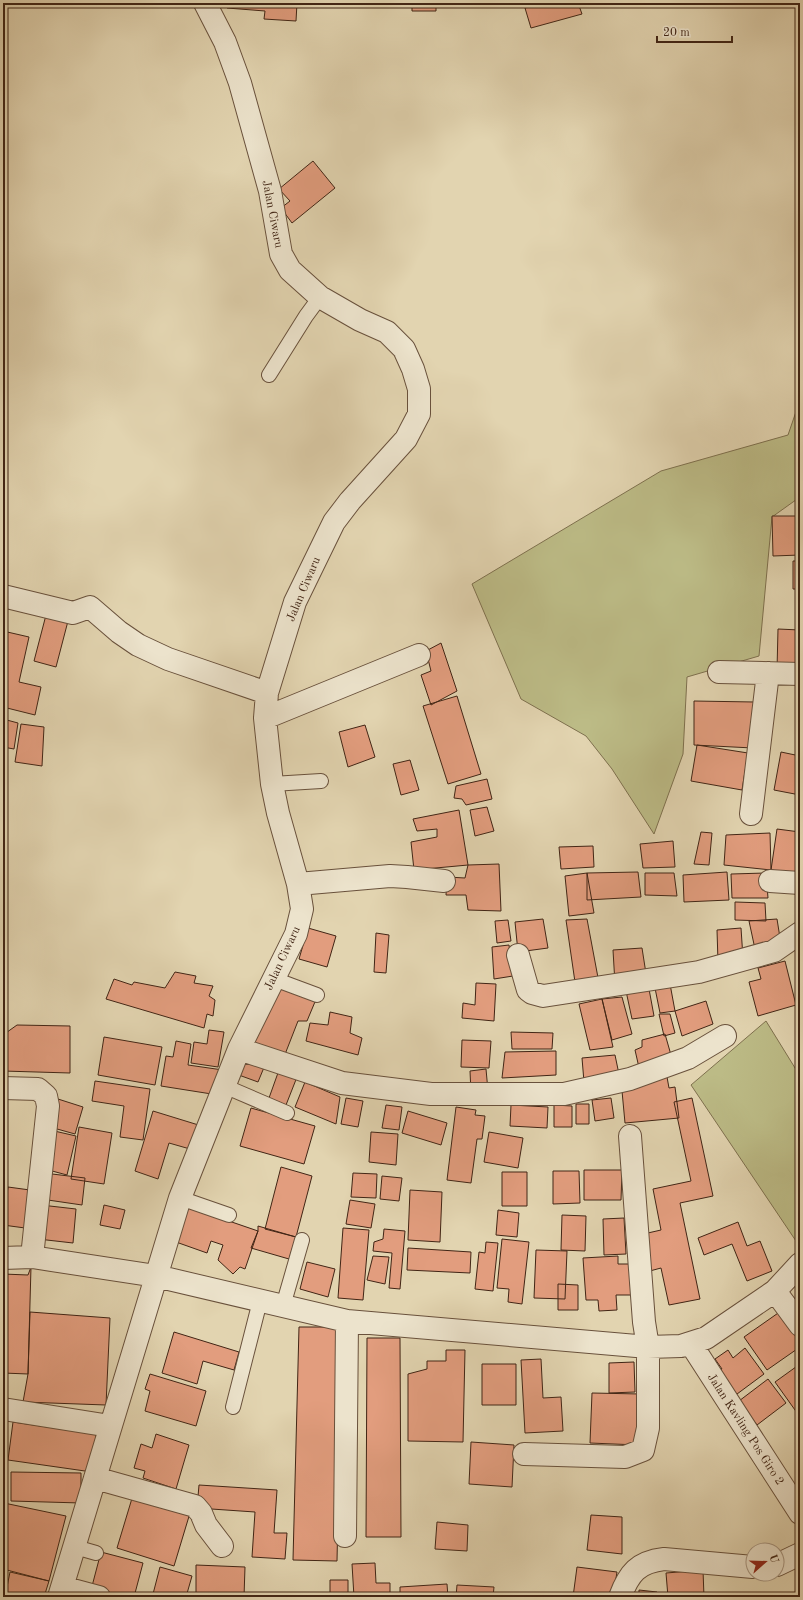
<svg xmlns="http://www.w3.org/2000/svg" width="803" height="1600" font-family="'Old Standard TT',serif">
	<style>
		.green { fill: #bcbb86; stroke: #7e704e }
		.building { fill: #e29d7e; stroke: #412515 }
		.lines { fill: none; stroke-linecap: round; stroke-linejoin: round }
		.service-casing { stroke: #69513c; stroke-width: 16 }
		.minor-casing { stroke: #69513c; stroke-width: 24 }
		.service { stroke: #ece3cc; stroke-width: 14 }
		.minor { stroke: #ece3cc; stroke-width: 22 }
		.labels { text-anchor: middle; stroke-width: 3; stroke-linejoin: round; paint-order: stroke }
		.street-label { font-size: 12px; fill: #412515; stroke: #ece3cc }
	</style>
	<rect width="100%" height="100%" fill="#e2d4b0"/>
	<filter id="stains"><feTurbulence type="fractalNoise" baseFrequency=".005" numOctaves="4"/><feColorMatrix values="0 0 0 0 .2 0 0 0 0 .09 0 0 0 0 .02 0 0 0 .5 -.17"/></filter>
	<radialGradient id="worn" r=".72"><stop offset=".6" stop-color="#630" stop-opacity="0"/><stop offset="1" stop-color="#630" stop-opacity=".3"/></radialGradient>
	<path class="green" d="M800 400V497L772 517 759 656 687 677 683 754 654 834 612 769 586 736 521 699 472 584 661 471 788 435Z
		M766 1021 800 1076V1118L796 1122 800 1127V1241L798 1244 691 1085Z"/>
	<path class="building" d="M227 3H297L296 21 264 19 265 11 227 8Z
		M412 3H436V11H412Z
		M544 3H578L582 14 531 28 525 8Z
		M313 161 335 188 292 223 281 208 290 201 279 189Z
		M772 516H800V555L773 556Z
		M793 561H800V589H793Z
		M46 615 68 621 56 667 34 661Z
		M778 629 800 630V671L777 670Z
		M3 631 29 637 19 682 41 687 35 715 3 707Z
		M441 643 457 691 431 705 421 675 431 671 426 651Z
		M457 696 481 774 448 784 423 706Z
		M694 701 754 702 753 748 694 745Z
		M3 719 18 723 14 749 3 747Z
		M21 724 44 727 42 766 15 762Z
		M365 725 375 757 348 767 339 732Z
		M697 745 748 753 742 790 691 781Z
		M781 752 800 756V795L774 790Z
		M410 760 419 790 401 795 393 764Z
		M487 779 492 799 466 805 462 799 454 798 456 786Z
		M487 807 494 831 475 836 470 810Z
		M459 810 468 865 414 870 411 842 437 837V829L417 831 413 819Z
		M777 829 800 832V874L771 870Z
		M701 832 712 833 709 865 694 864Z
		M770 833 771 870 724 865 726 835Z
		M673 841 675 867 643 868 640 844Z
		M593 846 594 867 561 869 559 847Z
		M499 864 501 911 468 910 466 895H446L447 877 465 878 468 865Z
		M638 872 641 897 587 900V873Z
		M727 872 729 900 684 902 683 875Z
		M587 873 594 913 569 916 565 876Z
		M645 873H674L677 896 645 895Z
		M766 873 768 898H732L731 874Z
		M735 902 765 903 766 921 735 920Z
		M543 919 548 948 518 952 515 922Z
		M587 919 599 983 576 989 566 920Z
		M777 919 781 944 755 949 749 921Z
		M508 920 511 941 497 943 495 921Z
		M308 928 336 936 327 967 299 959Z
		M741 928 743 958 718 962 717 930Z
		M376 933 389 935 386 973 374 972Z
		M509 945 513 976 494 979 492 947Z
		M642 948 647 980 615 984 613 950Z
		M785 961 796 1005 758 1016 749 982 761 979 758 968Z
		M175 972 196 976 194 983 213 986 209 996 215 1000 213 1016 207 1014 204 1028 106 999 114 979 132 985 134 982 165 988Z
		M278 982 317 997 307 1021H298L282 1062 248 1048Z
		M476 983 496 984 494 1021 462 1018 463 1003 475 1005Z
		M670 984 675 1011 660 1013 655 988Z
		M649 989 654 1016 632 1019 626 991Z
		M622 997 632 1034 612 1040 602 999Z
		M602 999 613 1047 590 1050 579 1004Z
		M706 1001 713 1024 682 1036 675 1011Z
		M330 1012 352 1017 350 1033 362 1038 358 1055 306 1041 310 1023 328 1025Z
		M659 1014H670L675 1033 664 1036Z
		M17 1025 70 1026V1073L3 1071V1035Z
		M209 1030 224 1032 218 1067 191 1063 194 1042 207 1044Z
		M511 1032 553 1033 552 1049H512Z
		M665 1034 673 1062 640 1072 635 1050 642 1047V1040Z
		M104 1037 162 1047 155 1085 98 1075Z
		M462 1040 491 1041 489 1068 461 1067Z
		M176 1041 191 1044 188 1065 223 1070 218 1095 161 1086 166 1056 173 1057Z
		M556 1051V1075L502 1078 505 1052Z
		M242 1055 265 1065 258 1082 236 1074Z
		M615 1055 620 1079 584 1082 582 1058Z
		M486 1069 488 1091 471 1093 470 1071Z
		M279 1070 297 1077 286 1105 269 1098Z
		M667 1077 669 1088 675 1087 679 1118 625 1123 622 1091Z
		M95 1081 150 1089 143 1140 120 1137 124 1106 92 1101Z
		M305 1082 340 1097 336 1124 295 1107Z
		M346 1098 363 1101 358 1127 341 1124Z
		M611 1098 614 1118 595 1121 592 1100Z
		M692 1098 713 1196 680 1203 700 1299 669 1305 661 1268 646 1272 639 1235 661 1230 653 1189 691 1181 674 1102Z
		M58 1099 83 1107 75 1134 50 1127Z
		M576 1104H589V1124H576Z
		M386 1105 402 1107 399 1130 382 1128Z
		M511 1105 548 1107 547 1128 510 1126Z
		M554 1105 572 1106V1127H554Z
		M456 1107 476 1110 475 1115 485 1116 482 1139H477L471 1183 447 1180Z
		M251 1108 315 1126 304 1164 240 1146Z
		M153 1111 205 1127 197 1151 169 1143 158 1179 135 1171Z
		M408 1111 447 1123 441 1145 402 1133Z
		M79 1127 112 1133 104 1184 71 1179Z
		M50 1130 76 1136 67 1175 41 1168Z
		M371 1132 398 1134 396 1165 369 1162Z
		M489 1132 523 1138 518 1168 484 1162Z
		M281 1167 312 1176 296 1237 265 1229Z
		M584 1170H622L621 1200H584Z
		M553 1171H579L580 1203 553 1204Z
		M502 1172H527V1206H502Z
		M44 1173 85 1178 82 1205 41 1199Z
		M353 1173 377 1174 376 1198 351 1197Z
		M382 1176 402 1178 399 1201 380 1199Z
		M8 1187 30 1190 25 1228 3 1225V1209H5Z
		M410 1190 442 1192 440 1242 408 1240Z
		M350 1200 375 1204 371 1228 346 1224Z
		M41 1205 76 1209 73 1243 38 1239Z
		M104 1205 125 1210 120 1229 100 1225Z
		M188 1207 258 1231 245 1269 240 1267 233 1274 218 1260 223 1245 211 1241 207 1253 176 1242Z
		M498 1210 519 1213 517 1237 496 1235Z
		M562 1215 586 1216 585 1251 561 1250Z
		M624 1218 626 1254 604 1255 603 1219Z
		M738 1222 747 1246 760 1241 772 1271 747 1281 732 1244 704 1255 698 1238Z
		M258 1226 296 1237 289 1259 251 1248 258 1231Z
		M343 1228 369 1230 363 1300 338 1298Z
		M384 1229 405 1231 400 1289 389 1288 392 1253 373 1251 374 1242 383 1239Z
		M502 1239 529 1242 522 1304 508 1302 509 1289 497 1288Z
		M486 1242 498 1243 493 1291 475 1289 479 1252 485 1253Z
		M408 1248 471 1252 470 1273 407 1270Z
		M536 1250 567 1251 565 1299 534 1298Z
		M373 1256 389 1257 385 1284 367 1280Z
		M618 1256V1264H629L631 1295H616L617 1310 599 1311 598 1300H586L583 1258Z
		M307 1262 335 1269 328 1297 300 1289Z
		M31 1267 28 1374 3 1373V1274L28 1275Z
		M558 1284 578 1285V1310H558Z
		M781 1311 800 1339V1347L767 1370 744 1337Z
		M30 1312 110 1318 106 1405 23 1402 28 1374Z
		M299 1327H342L337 1561 293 1560Z
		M174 1332 239 1352 234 1370 203 1361 197 1384 162 1373Z
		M367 1338H400L401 1537H366Z
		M745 1348 764 1374 733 1397 716 1373 722 1369 715 1359 728 1350 733 1358Z
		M446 1350H465L463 1442 408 1441V1374L427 1369V1361H446Z
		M541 1359 543 1398 561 1397 563 1431 525 1433 521 1360Z
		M634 1362 635 1392 609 1393V1363Z
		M482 1364H516V1405H482Z
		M800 1364V1417L775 1382Z
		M150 1374 206 1391 196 1426 145 1411 150 1391 145 1389Z
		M768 1379 786 1403 757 1425 739 1401Z
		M592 1393 640 1394 638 1445 590 1443Z
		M13 1422 96 1434 92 1472 8 1460Z
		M156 1434 189 1445 176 1489 143 1478 145 1471 134 1468 141 1444 152 1448Z
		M471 1442 514 1445 512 1487 469 1484Z
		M11 1472 81 1473V1503L11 1501Z
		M199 1485 277 1490 274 1533H287L285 1559 252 1557 255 1512 197 1508Z
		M133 1495 190 1513 174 1566 117 1548Z
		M4 1503 66 1516 49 1581 3 1569Z
		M591 1515 622 1517V1554L587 1550Z
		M437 1522 468 1525 467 1551 435 1549Z
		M101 1552 143 1563 134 1597H116L91 1590Z
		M375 1563 376 1583H390V1597H354L352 1564Z
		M196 1565 245 1567 244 1597H196Z
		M160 1567 192 1576 186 1597H163L153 1594Z
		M577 1567 617 1572 613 1597H573Z
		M703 1570 704 1597H668L666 1573Z
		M10 1572 49 1581 44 1597H5Z
		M330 1580H348V1597H330Z
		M447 1584 448 1597H400V1587Z
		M457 1585 494 1587 493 1597H456Z
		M639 1590 657 1592 656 1597H639Z"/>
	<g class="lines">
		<defs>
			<path id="service" d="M269 375 306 316 320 297
				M272 784 321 781
				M274 979 317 995
				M224 1086 287 1113
				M180 1198 229 1215
				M283 1306 302 1240
				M233 1407 260 1301
				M75 1547 96 1553"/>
			<path id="minor" d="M3 596 73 613 90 607 119 632 138 645 168 659 267 693
				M719 672 800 674
				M265 718 419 655
				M751 814 768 673
				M770 881 800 883
				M298 884 390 876 407 877 444 881
				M518 955 528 990 532 993 543 996 699 972 774 951 800 933
				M239 1049 342 1083 431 1094H564L630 1079 688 1058 725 1036
				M3 1088 38 1089 46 1096 48 1106 32 1257
				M3 1258 32 1257 156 1276 347 1321 648 1347 681 1346 706 1338 775 1291 800 1264
				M775 1291 800 1325
				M691 1344 800 1513
				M3 1409 110 1426
				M524 1454 625 1457 643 1450 648 1428V1347L644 1322 630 1136
				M95 1478 195 1506 201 1513 206 1525 222 1546
				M345 1536 347 1321
				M777 1565 800 1554
				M62 1587 99 1597
				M59 1597 180 1198 239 1049 296 934 302 909 298 884 278 813 272 784 265 718 267 693 295 602 334 522 350 501 406 439 419 414V389L413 369 404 349 387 332 360 320 320 297 290 270 281 254 270 191 240 83 225 42 205 3
				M620 1597C629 1573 638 1562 664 1559L753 1567"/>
		</defs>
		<use href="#service" class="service-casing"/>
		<use href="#minor" class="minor-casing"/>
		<use href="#service" class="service"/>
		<use href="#minor" class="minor"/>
	</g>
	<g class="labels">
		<g class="street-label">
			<text transform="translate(273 214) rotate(79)" y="4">Jalan Ciwaru</text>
			<text transform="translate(303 589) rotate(-67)" y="4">Jalan Ciwaru</text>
			<text transform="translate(282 958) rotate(-65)" y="4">Jalan Ciwaru</text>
			<text transform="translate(746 1429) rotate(57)" y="4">Jalan Kavling Pos Giro 2</text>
		</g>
	</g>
	<rect width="803" height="1600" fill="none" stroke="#e2d4b0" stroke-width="16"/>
	<rect x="4" y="4" width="795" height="1592" fill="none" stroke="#412515" stroke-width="2"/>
	<rect x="8" y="8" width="787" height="1584" fill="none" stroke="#412515"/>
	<g transform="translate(765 1562) rotate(70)"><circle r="19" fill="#ece3cc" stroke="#a89783"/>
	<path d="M0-3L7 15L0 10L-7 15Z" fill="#8f2418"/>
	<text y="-6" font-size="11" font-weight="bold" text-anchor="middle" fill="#412515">U</text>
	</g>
	<path d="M657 36v6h75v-6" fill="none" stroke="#412515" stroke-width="2"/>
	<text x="663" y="36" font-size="12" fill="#412515" stroke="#ece3cc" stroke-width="3" paint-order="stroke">20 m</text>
	<rect width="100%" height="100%" filter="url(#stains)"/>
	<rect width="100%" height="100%" fill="url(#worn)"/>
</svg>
